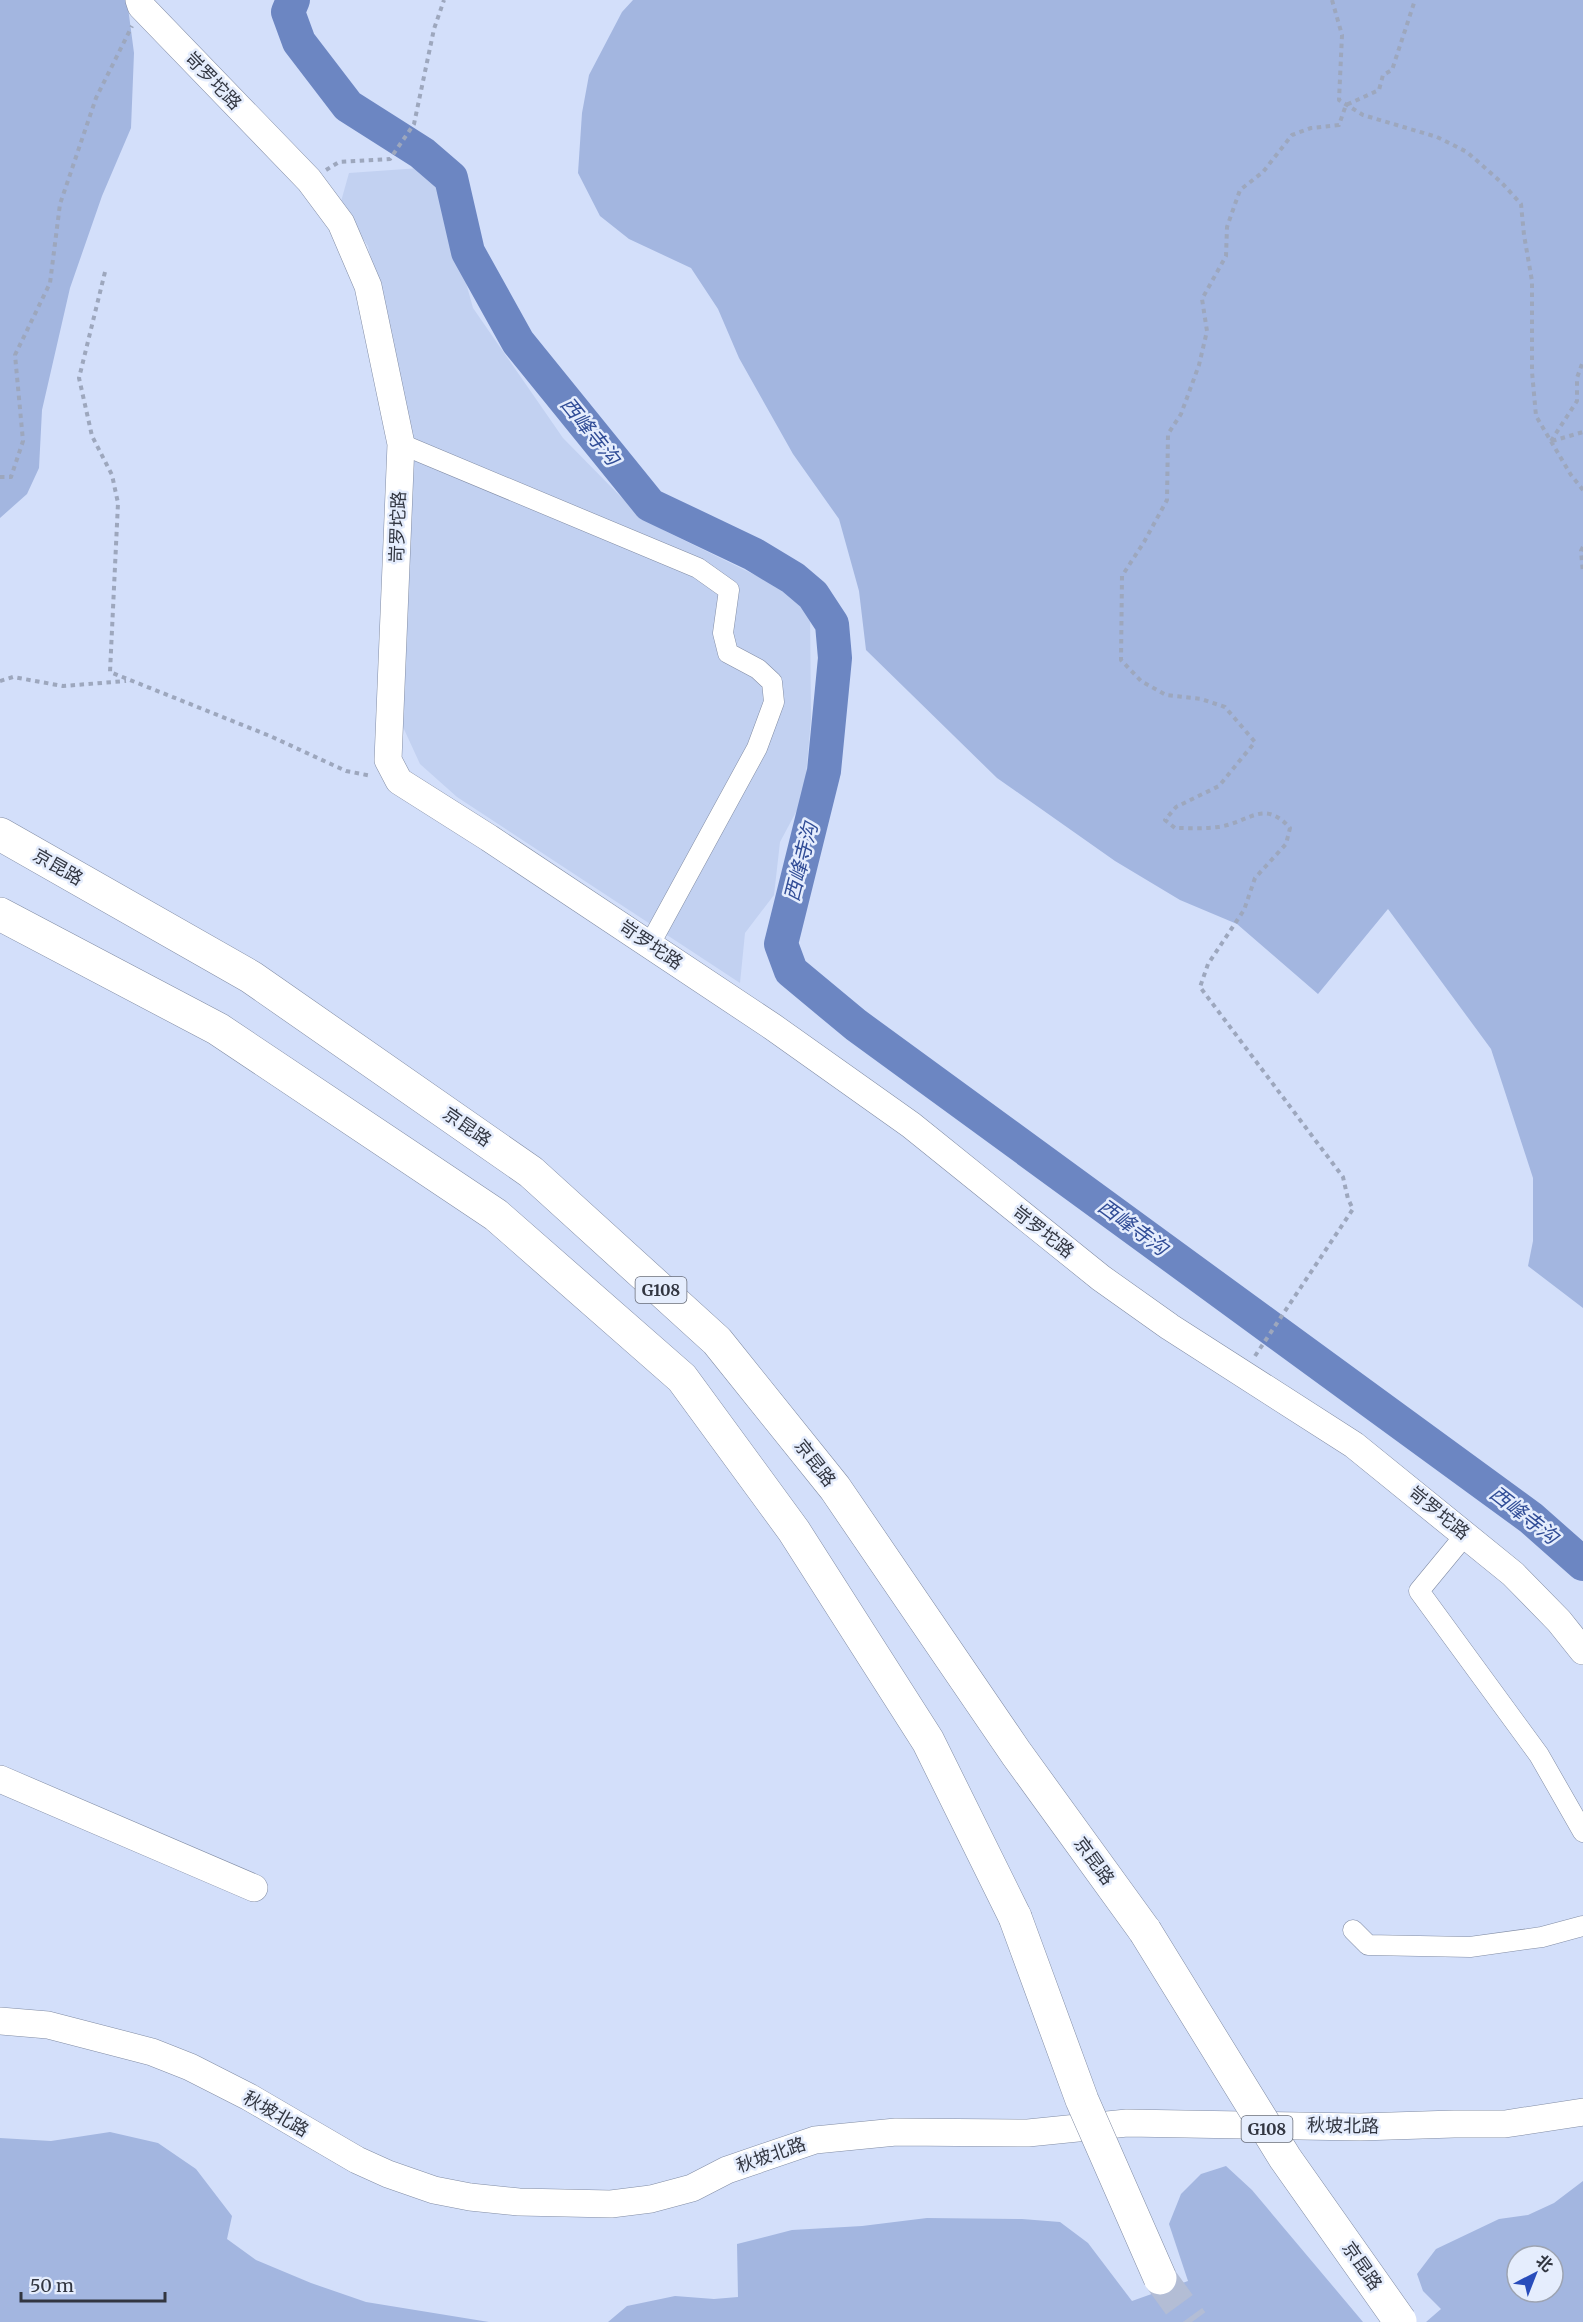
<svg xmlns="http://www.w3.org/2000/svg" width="1583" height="2322" font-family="Merriweather,'Noto Sans SC',serif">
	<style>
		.built { fill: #c2d1f1 }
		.green { fill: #a3b6e0; fill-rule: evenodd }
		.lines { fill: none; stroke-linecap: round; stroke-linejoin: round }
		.river { stroke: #6c86c2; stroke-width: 34 }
		.highway-tunnel { stroke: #b3bdd5; stroke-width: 33; stroke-dasharray: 33 16; stroke-linecap: butt }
		.street-casing { stroke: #818ca4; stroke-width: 21 }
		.secondary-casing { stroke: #818ca4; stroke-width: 28 }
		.highway-casing { stroke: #818ca4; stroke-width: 34 }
		.path { stroke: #9da7bd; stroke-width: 4; stroke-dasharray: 4.5 4.5; stroke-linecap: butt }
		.street { stroke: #fff; stroke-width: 20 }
		.secondary { stroke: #fff; stroke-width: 27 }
		.highway { stroke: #fff; stroke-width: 33 }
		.highway-bridge-casing { stroke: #818ca4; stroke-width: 34; stroke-linecap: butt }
		.highway-bridge { stroke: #fff; stroke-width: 33 }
		.labels { text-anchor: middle; stroke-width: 5; stroke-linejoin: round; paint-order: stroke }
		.shield { fill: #e5edfd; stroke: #686d79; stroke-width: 1.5 }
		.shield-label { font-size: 16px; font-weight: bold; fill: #323641 }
		.street-label { font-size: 18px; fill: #323641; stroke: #e5edfd }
		.water-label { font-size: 20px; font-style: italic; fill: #314d97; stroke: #e5edfd }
	</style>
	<rect width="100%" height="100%" fill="#d3dffa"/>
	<path class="built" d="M420 168 437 177 473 308 563 438 621 497 665 531 800 597 810 609 811 720 804 797 780 842 774 895 745 933 740 983 457 797 420 764 403 727 410 426 368 246 340 205 349 173Z"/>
	<path class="green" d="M0 0H127L134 53 131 128 102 196 70 288 42 410 39 468 27 494 0 518Z
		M633 0H1583V1308L1528 1266 1533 1241V1178L1491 1049 1388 909 1318 994 1237 924 1180 900 1115 861 997 778 866 650 859 591 839 519 793 454 739 358 718 309 691 268 629 239 600 216 578 173 582 113 589 75 622 12Z
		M110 2132 158 2143 196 2169 232 2216 227 2239 256 2260 311 2283 366 2302 489 2322H0V2138L51 2141Z
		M1226 2166 1252 2190 1363 2322H608L627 2306 675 2296 714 2299 738 2297 737 2244 792 2230 862 2226 927 2218 1022 2219 1060 2222 1088 2243 1132 2301 1188 2281 1169 2224 1181 2194 1201 2174Z
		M1583 2181V2322H1426L1441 2309 1423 2291 1417 2274 1436 2249 1499 2219 1528 2215 1554 2203ZM1517 2256H1553V2292H1517Z"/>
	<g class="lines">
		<path class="river" d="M293 0 288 12 299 42 348 106 422 153 451 178 468 252 518 342 650 505 753 554 793 578 813 595 832 624 835 658 824 771 781 944 791 971 856 1025 1531 1518 1583 1564"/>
		<path class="highway-tunnel" d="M1160 2278 1192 2322"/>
		<defs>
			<path id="street" d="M401 444 698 568 729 590 723 633 728 653 758 669 772 682 774 702 757 748 650 944
				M1466 1534 1419 1591 1539 1755 1583 1832
				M1353 1930 1368 1945 1470 1947 1542 1937 1583 1926"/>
			<path id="secondary" d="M139 0 141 6 309 180 341 223 368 286 401 444 388 760 399 781 489 838 773 1027 911 1125 1101 1278 1170 1327 1354 1445 1513 1574 1559 1621 1583 1651
				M0 1779 254 1888
				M0 2021 48 2025 152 2052 190 2067 249 2097 357 2160 388 2174 434 2190 470 2197 519 2202 611 2204 651 2199 692 2188 727 2170 815 2140 896 2132 1028 2133 1127 2123 1360 2127 1454 2124H1505L1583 2112"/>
			<path id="highway" d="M0 834 251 977 531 1172 717 1341 835 1488 1016 1753 1145 1931
				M0 914 218 1029 496 1215 682 1378 794 1531 928 1741 1015 1917"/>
		</defs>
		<use href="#street" class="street-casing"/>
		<use href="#secondary" class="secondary-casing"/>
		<use href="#highway" class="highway-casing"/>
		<path class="path" d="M1332 0 1342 35 1339 100 1363 115 1437 137 1467 152 1502 183 1521 204 1524 235 1532 281V372L1536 416 1571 475 1583 490
			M326 170 339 162 390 159 414 124 434 29 444 0
			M105 272 79 378 92 436 112 475 118 503 110 672 270 736 346 771 372 776
			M1551 441 1577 401V378L1583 361
			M1552 441 1583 432
			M0 477H11L23 441 15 355 50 283 60 204 96 98 132 26
			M1583 547 1581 551 1583 573
			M0 681 13 677 63 686 126 681
			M1255 1356 1353 1209 1348 1199 1343 1177 1200 987 1208 964 1244 910 1255 878 1286 844 1290 828C1263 798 1249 823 1218 827 1204 829 1189 828 1175 828L1165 820 1176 807 1219 786 1255 742 1225 707 1201 699 1166 695 1141 681 1121 660 1122 576 1144 542 1167 500 1168 434 1181 414 1199 365 1207 331 1202 299 1226 256 1227 227 1240 190 1263 172 1292 135 1311 128 1339 125 1346 105 1379 90 1383 75 1392 70 1415 0"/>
		<use href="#street" class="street"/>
		<use href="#secondary" class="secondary"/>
		<use href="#highway" class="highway"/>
		<defs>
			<path id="highway-bridge" d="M1015 1917 1082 2100 1160 2278
				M1145 1931 1285 2158 1400 2321"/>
		</defs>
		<use href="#highway-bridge" class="highway-bridge-casing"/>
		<use href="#highway-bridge" class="highway-bridge"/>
	</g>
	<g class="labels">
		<g class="shield">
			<rect x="635.5" y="1277" width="51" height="26" rx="4.5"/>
			<rect x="1241.5" y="2116" width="51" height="26" rx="4.5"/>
		</g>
		<g class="shield-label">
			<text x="661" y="1296">G108</text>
			<text x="1267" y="2135">G108</text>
		</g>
		<g class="street-label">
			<text transform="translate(213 81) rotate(46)" y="6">岢罗坨路</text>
			<text transform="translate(398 527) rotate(-88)" y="6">岢罗坨路</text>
			<text transform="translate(58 867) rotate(30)" y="6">京昆路</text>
			<text transform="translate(651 945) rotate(34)" y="6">岢罗坨路</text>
			<text transform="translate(467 1127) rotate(35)" y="6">京昆路</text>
			<text transform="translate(1043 1232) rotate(38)" y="6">岢罗坨路</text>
			<text transform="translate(815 1463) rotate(52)" y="6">京昆路</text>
			<text transform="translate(1439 1513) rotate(39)" y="6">岢罗坨路</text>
			<text transform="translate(1094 1861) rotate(54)" y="6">京昆路</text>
			<text transform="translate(276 2114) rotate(30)" y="6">秋坡北路</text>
			<text transform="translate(1343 2126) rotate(1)" y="6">秋坡北路</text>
			<text transform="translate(771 2155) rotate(-19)" y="6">秋坡北路</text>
			<text transform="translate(1362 2266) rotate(55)" y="6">京昆路</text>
		</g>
		<g class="water-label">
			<text transform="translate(590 431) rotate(51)" y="7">西峰寺沟</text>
			<text transform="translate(801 862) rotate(-76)" y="7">西峰寺沟</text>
			<text transform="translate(1133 1227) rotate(36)" y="7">西峰寺沟</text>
			<text transform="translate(1524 1515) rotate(38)" y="7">西峰寺沟</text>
		</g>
	</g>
	<g transform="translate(1535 2274) rotate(42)"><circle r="28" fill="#e5edfd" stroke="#9da4b2" stroke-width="1.5"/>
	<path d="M0-4.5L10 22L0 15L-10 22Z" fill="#284cbb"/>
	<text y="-9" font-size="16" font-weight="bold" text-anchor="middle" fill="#323641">北</text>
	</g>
	<path d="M21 2292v9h144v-9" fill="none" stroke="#323641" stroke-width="3"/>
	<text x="30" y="2292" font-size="18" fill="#323641" stroke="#e5edfd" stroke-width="4.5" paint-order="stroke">50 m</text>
</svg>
